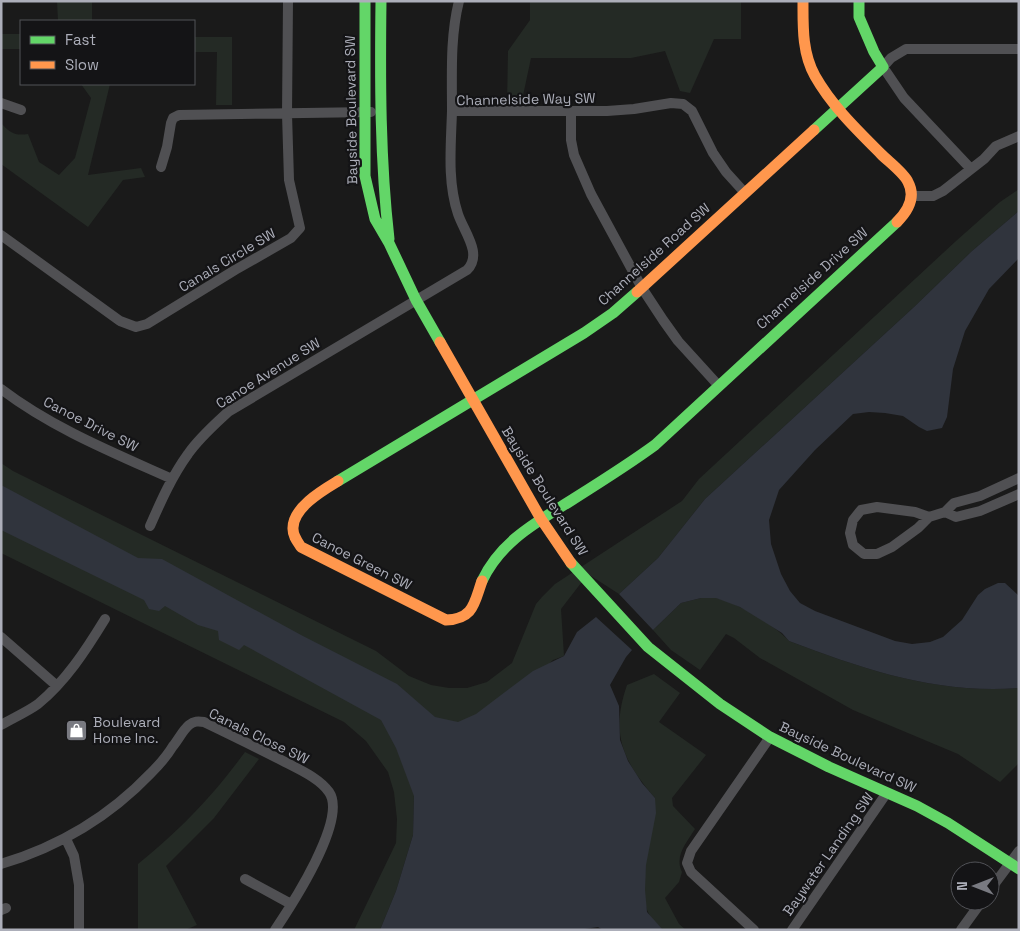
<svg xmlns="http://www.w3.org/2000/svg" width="1020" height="931" font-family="'Space Grotesk',sans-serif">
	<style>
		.green { fill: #242a25 }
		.water { fill: #30343d }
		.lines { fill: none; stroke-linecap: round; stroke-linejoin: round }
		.street { stroke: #505053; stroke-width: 10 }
		.fast { stroke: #63d668; stroke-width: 11 }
		.slow { stroke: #ff974d; stroke-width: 11 }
		.labels { text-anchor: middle; stroke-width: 4.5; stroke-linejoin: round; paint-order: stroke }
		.street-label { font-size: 14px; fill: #acaeb9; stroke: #141416 }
		.poi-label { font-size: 14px; fill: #acaeb9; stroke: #141416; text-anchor: start }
	</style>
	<rect width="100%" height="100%" fill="#1a1a1a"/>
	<path class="green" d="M57 1H92V21H58Z
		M530 1H741V39H714L690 93 680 91 665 51 631 58H531L521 105H507L508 51 530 20Z
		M1 34H21V49H1Z
		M194 37H232V105H216L217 52H194Z
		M81 84H110L88 175 141 168 145 177 123 180 88 227 1 164V123C10 133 15 136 28 134L39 162 59 175 75 158 91 98Z
		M1019 189V211L972 251 914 307 705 499 658 558 619 594 588 574 561 609 564 656 553 660 414 796 413 835 396 891 380 930H354L396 843 397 819 394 792 388 772 366 741 344 722 1 553V463L13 471 376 651 409 676 431 685 449 688H467L487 682 512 663 536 604 542 597 555 584 682 501 699 479 956 241 1000 202Z
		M701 598C707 598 712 597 717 598 738 603 774 625 789 641 866 670 935 694 1019 688V763L1000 782 958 754 853 710 760 658 734 638 726 634 700 670 671 650 653 630 681 603Z
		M654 674 680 693 659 722 706 755 672 798 673 806 695 829C687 842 674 856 682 872L679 882 665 898 679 924 686 930H663C658 925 651 919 648 912 638 893 652 822 655 798 623 761 610 734 627 685Z
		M245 752 259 759 214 818 166 866 197 925 185 930H138V864C181 829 212 797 245 752Z"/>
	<path class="water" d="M1019 211V258L989 289 965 331 953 369 947 417 942 428 927 431 919 427 903 416 885 413 869 412 853 414 815 450 779 490 769 520 771 544 781 574 790 591 800 603 815 611 895 641 912 644 930 642 943 637 962 620 978 595 985 589 998 583H1005L1019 596V688C935 694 866 670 789 641L782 633 740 607 716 598H701L681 603 653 630 619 594 658 558 705 499 914 307 972 251Z
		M1 485 138 558 162 559 301 635 397 684 435 717 458 722 476 714 533 671 564 656 577 632 596 617 632 650 626 657 610 685 619 706 620 740 628 761 642 783 655 798 656 813 646 865 645 890 647 912 663 930H603L598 927 578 930H380L396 891 413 835 414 796 396 748 381 720 244 645 239 650 219 640 218 631 198 625 165 606 159 611 149 609 144 600 1 530Z"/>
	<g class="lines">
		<path class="street" d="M1 103 21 110
			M452 111C452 74 450 37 459 1
			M571 111V140L574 155 591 194 642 288 663 320 678 341 718 385
			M161 167 167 147 171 123 173 118 179 115 371 112
			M971 169 904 98 883 67 891 58 906 49H1019
			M912 196H933L943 191 984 159 996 146 1019 136
			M1 235 120 321 136 327 147 324 235 270 291 238 300 228 289 180 287 114 288 1
			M1 389C52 428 114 453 172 479
			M945 512 956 517 980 511 1019 494
			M929 517 915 512 877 507 861 510 853 520 850 533 853 545 864 554H877L892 547 918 528 929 517 945 512 954 503 980 496 1019 478
			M150 526C161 501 172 476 188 454 199 438 214 425 228 412L467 270C483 254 464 232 458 214 447 181 451 145 452 111H607L634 109 671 103 683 104 692 111 713 153 726 172 745 193
			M1 637 57 686
			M1 725C13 718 27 712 38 704 66 681 86 650 105 619
			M66 839 74 856 79 885V930
			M1 864C58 847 110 816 151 773 159 765 167 756 173 746 178 740 183 730 189 725 194 721 198 721 204 722 231 735 258 748 285 762 300 770 319 778 329 792 348 819 291 906 275 930
			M245 879 291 904
			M990 890 1019 851
			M1 910 6 908
			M754 930 691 872 687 863 691 851 770 737
			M792 930 886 794
			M961 930 982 901"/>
		<path class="fast" d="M365 1V176L375 219 389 243 416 300 440 342
			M381 1C380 81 380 160 389 239
			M814 130 883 67 874 52 859 17V1
			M338 481 584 333 613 313 637 292
			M571 563 648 647 720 704 770 737 829 767 917 806 948 823 1019 869
			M482 581C501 540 539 521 575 498 602 481 629 464 655 445L897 222"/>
		<path class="slow" d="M803 1C803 26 802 53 815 76 832 106 857 130 881 154 889 162 904 173 908 182 916 197 908 211 897 222
			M637 292 814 130
			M440 342 541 519 571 563
			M338 481C323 490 292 508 293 529 293 536 297 541 301 547L446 620C474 619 474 603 482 581"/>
	</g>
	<defs>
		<symbol id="shop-square" viewBox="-11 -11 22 22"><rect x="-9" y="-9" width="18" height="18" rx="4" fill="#797a81" stroke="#141416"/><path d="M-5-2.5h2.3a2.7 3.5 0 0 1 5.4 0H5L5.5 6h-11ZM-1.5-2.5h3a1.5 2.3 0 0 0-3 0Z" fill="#fff"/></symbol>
	</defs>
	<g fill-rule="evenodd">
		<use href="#shop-square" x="64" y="718" width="25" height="25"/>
	</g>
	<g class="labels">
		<g class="street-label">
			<text transform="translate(526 99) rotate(-1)" y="5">Channelside Way SW</text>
			<text transform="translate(351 110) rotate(-91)" y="5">Bayside Boulevard SW</text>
			<text transform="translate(654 254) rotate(-42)" y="5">Channelside Road SW</text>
			<text transform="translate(227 260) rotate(-31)" y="5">Canals Circle SW</text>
			<text transform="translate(812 278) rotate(-42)" y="5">Channelside Drive SW</text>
			<text transform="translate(268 373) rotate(-32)" y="5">Canoe Avenue SW</text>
			<text transform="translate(91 424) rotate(27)" y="5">Canoe Drive SW</text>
			<text transform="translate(545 491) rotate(58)" y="5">Bayside Boulevard SW</text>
			<text transform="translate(362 561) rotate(27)" y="5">Canoe Green SW</text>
			<text transform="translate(259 736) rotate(26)" y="5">Canals Close SW</text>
			<text transform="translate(848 757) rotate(25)" y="5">Bayside Boulevard SW</text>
			<text transform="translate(828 854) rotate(-55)" y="5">Baywater Landing SW</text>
		</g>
		<g class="poi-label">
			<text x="93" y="727">Boulevard<tspan x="93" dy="16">Home Inc.</tspan></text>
		</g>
	</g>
	<rect width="1020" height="931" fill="none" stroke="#acaeb9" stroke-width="5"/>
	<rect x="20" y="20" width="175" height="65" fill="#141416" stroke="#515257"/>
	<rect x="30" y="36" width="25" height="8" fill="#63d668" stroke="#515257"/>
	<text x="65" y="45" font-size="15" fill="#acaeb9">Fast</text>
	<rect x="30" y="61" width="25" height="8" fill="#ff974d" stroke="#515257"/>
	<text x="65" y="70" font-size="15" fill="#acaeb9">Slow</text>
	<g transform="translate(975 886) rotate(270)"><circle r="24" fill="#141416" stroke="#515257"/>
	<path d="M0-4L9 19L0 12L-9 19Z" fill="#797a81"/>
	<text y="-8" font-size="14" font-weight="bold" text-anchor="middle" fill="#acaeb9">N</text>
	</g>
</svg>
